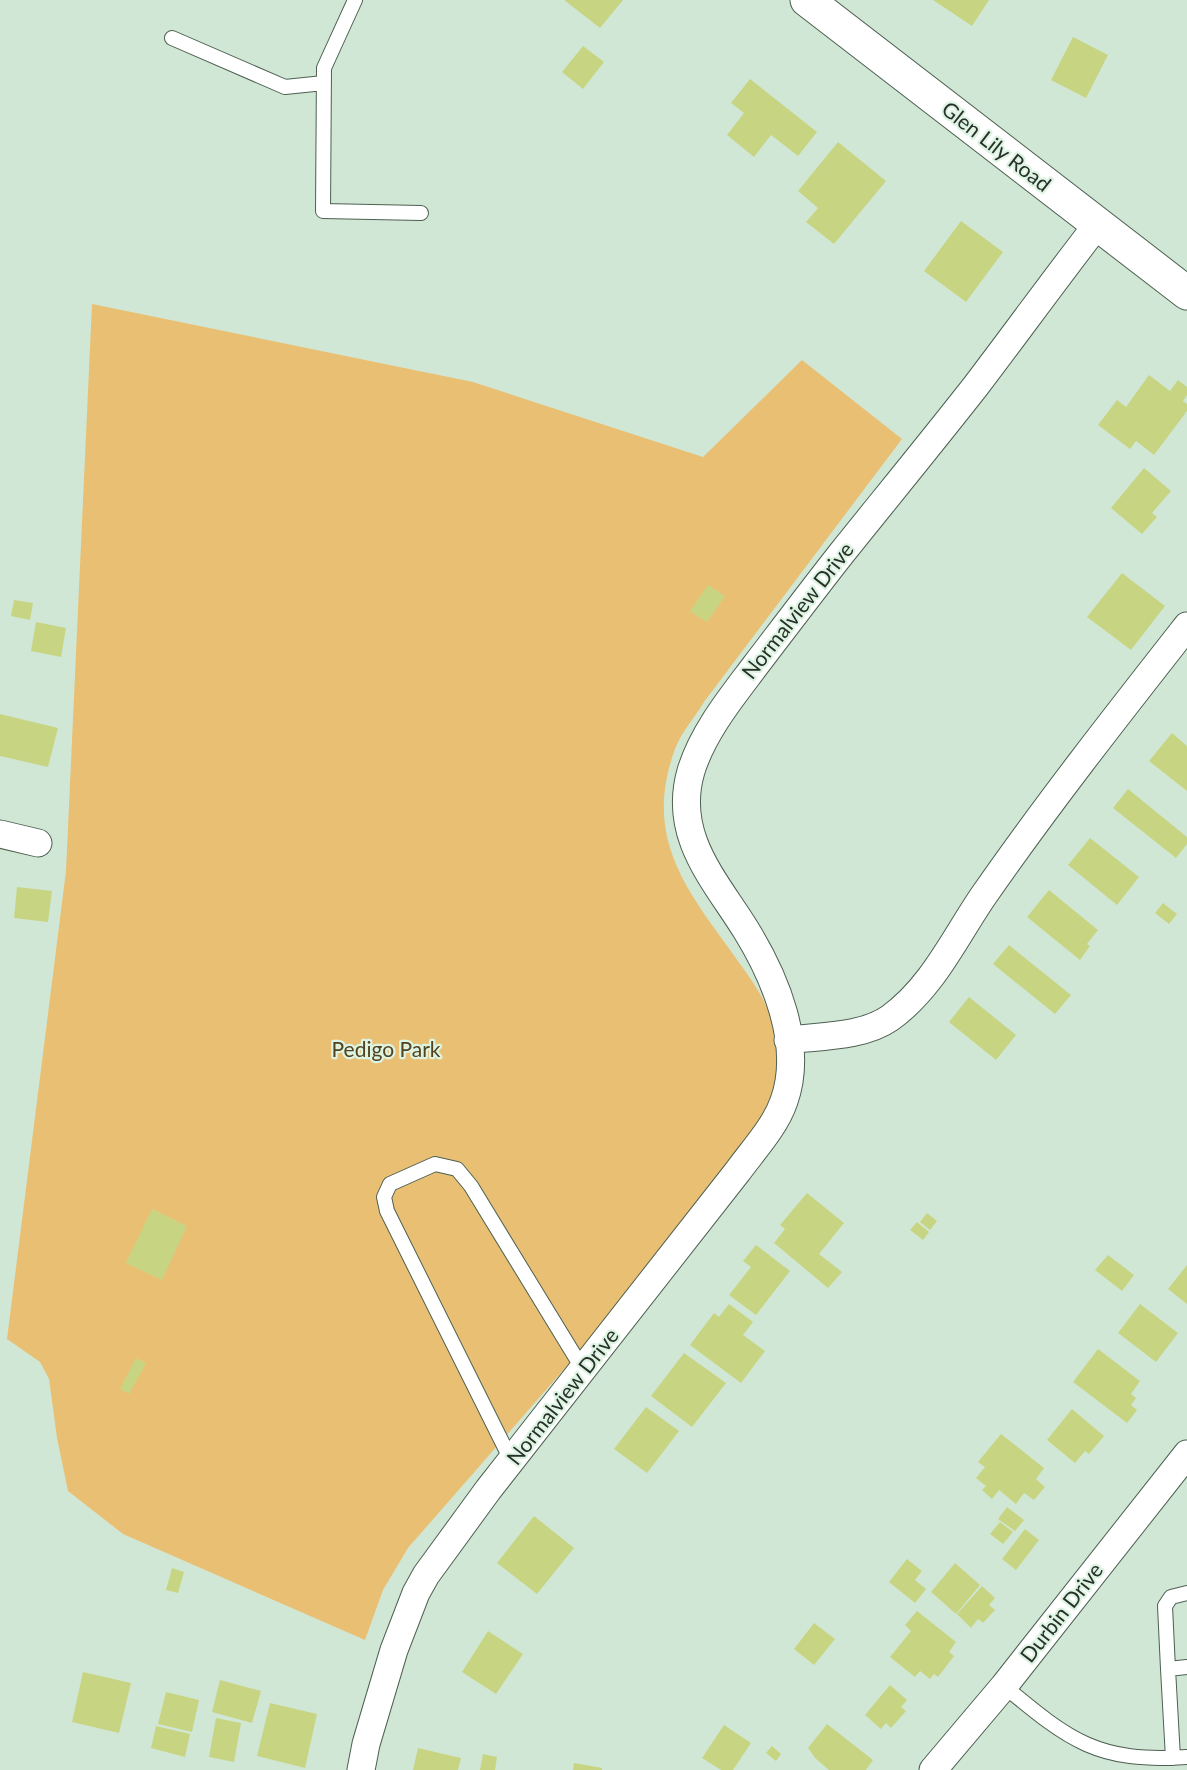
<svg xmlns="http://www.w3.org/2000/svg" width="1187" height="1770" font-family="Lato,sans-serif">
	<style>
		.green { fill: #e9c073 }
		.building { fill: #c7d582 }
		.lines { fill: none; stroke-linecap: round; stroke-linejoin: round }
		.lane-casing { stroke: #4d6051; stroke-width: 16 }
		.street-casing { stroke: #4d6051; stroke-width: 29 }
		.secondary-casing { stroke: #4d6051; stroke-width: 35 }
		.lane { stroke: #fff; stroke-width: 14 }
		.street { stroke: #fff; stroke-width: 27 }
		.secondary { stroke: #fff; stroke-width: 33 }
		.labels { text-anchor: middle; stroke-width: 4.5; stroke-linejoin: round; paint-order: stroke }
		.street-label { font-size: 21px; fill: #283029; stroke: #def4e2 }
		.park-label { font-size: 21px; fill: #534220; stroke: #def4e2 }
	</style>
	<rect width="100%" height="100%" fill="#d1e7d5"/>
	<path class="green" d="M92 304 473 382 703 457 802 360 902 439 704 702C695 717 681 733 675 749 642 840 688 891 738 961 755 984 774 1012 777 1042 781 1068 772 1094 764 1118L600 1328 408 1548 383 1590 365 1640 123 1534 68 1491 57 1438 49 1379 40 1362 7 1339 66 871Z"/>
	<path class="building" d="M564 0H623L600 28Z
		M933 0H989L972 26Z
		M1073 37 1108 55 1086 98 1051 80Z
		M583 46 604 62 583 89 562 72Z
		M750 79 817 132 798 156 771 135 754 157 727 135 744 113 731 103Z
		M838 142 886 181 834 244 806 222 818 208 798 191Z
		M961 221 1003 252 966 302 924 271Z
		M1149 375 1170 391 1178 380 1187 387V395L1183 401 1187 404V411L1154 455 1136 441 1130 449 1098 425 1117 400 1126 407Z
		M1144 468 1171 491 1152 513 1157 517 1142 534 1111 508Z
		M1122 573 1165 606 1131 650 1087 617Z
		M708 585 725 596 707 622 690 611Z
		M14 600 33 603 30 620 11 616Z
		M36 622 66 628 61 657 31 651Z
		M0 714 58 728 48 767 0 756Z
		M1172 733 1187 746V791L1149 761Z
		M1128 789 1187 837V844L1176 858 1113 808Z
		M1090 838 1139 877 1117 905 1068 865Z
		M17 887 52 891 48 922 14 918Z
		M1049 890 1098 930 1087 944 1090 946 1080 960 1027 917Z
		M1163 903 1177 914 1169 924 1155 913Z
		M1009 945 1071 995 1055 1014 993 964Z
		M969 997 1016 1035 996 1060 949 1022Z
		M807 1193 844 1223 819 1254 842 1272 828 1288 774 1243 785 1229 780 1225Z
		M152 1209 187 1226 162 1280 126 1263Z
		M927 1213 937 1221 930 1230 920 1222Z
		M917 1222 929 1232 923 1240 910 1230Z
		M756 1245 790 1271 756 1315 729 1295 751 1267 743 1261Z
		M1108 1255 1134 1275 1122 1291 1095 1270Z
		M1187 1265V1304L1168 1289Z
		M729 1304 753 1322 743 1335 765 1351 741 1383 690 1345 714 1313 719 1317Z
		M1140 1304 1178 1333 1156 1362 1118 1333Z
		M1098 1349 1140 1381 1131 1394 1136 1398 1131 1405 1137 1410 1127 1423 1073 1382Z
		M684 1353 726 1383 692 1427 651 1396Z
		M136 1358 146 1363 129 1394 120 1389Z
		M646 1407 679 1431 647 1473 614 1449Z
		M1072 1409 1104 1436 1089 1454 1085 1451 1075 1463 1047 1440Z
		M1001 1434 1044 1468 1036 1479 1045 1487 1034 1500 1024 1493 1016 1504 999 1490 992 1499 982 1490 986 1486 976 1478 985 1467 978 1462Z
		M1007 1507 1024 1520 1015 1531 998 1519Z
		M534 1516 574 1548 537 1594 497 1563Z
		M1000 1522 1013 1532 1003 1544 990 1534Z
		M1025 1529 1039 1540 1016 1570 1002 1559Z
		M907 1559 922 1571 915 1580 926 1589 915 1603 889 1582Z
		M955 1563 980 1585 956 1614 931 1592Z
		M172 1568 184 1572 178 1593 166 1590Z
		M982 1586 995 1598 989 1605 995 1610 983 1623 978 1619 971 1628 957 1614Z
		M917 1611 956 1642 949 1652 954 1656 938 1677 934 1674 930 1679 920 1671 915 1677 890 1657 911 1631 905 1625Z
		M814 1623 835 1639 814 1665 794 1649Z
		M488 1631 523 1654 496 1694 462 1672Z
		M83 1672 131 1683 119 1733 72 1722Z
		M220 1680 261 1691 252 1723 212 1712Z
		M890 1685 907 1700 901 1707 906 1711 891 1728 886 1723 881 1729 865 1715Z
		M166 1692 199 1700 192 1732 158 1724Z
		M270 1703 317 1714 305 1768 257 1756Z
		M216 1718 241 1723 234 1762 209 1757Z
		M827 1724 873 1760 866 1770H829L815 1758 808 1748Z
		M724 1725 751 1743 733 1770H721L702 1758Z
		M156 1726 190 1734 185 1757 151 1748Z
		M772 1746 781 1754 776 1761 766 1753Z
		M418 1748 461 1758 458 1770H413Z
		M483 1754 497 1757 495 1770H480Z
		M574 1763 602 1768V1770H573Z"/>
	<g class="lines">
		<defs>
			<path id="lane" d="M355 0 324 68 323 211 421 213
				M172 38 285 87 324 83
				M512 1462 387 1211 384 1197 390 1184 435 1164 457 1169 471 1186 584 1371
				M1168 1669 1165 1606 1171 1597 1187 1593
				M1004 1686C1070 1741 1098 1763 1187 1757
				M1173 1758 1168 1669 1187 1667"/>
			<path id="street" d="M0 834 38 843
				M788 1040C820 1036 863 1037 890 1018 933 987 955 937 984 895 1048 803 1118 714 1187 626
				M361 1770 366 1744 394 1650 416 1593 426 1575 488 1490 738 1171C754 1149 775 1127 784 1101 804 1045 775 977 746 930 715 880 672 836 691 771 703 732 731 698 755 666 784 628 812 591 841 554 886 498 931 443 975 387 1016 333 1056 278 1097 225
				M933 1770 1004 1686 1187 1454"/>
			<path id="secondary" d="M807 0 1187 293"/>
		</defs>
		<use href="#lane" class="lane-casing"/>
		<use href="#street" class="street-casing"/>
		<use href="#secondary" class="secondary-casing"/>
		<use href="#lane" class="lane"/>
		<use href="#street" class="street"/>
		<use href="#secondary" class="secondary"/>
	</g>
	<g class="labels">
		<g class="street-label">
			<text transform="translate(996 147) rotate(38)" y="7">Glen Lily Road</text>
			<text transform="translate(798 611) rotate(-52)" y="7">Normalview Drive</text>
			<text transform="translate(563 1397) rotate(-52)" y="7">Normalview Drive</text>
			<text transform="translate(1062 1613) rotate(-52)" y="7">Durbin Drive</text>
		</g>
		<g class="park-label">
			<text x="386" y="1057">Pedigo Park</text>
		</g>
	</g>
</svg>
